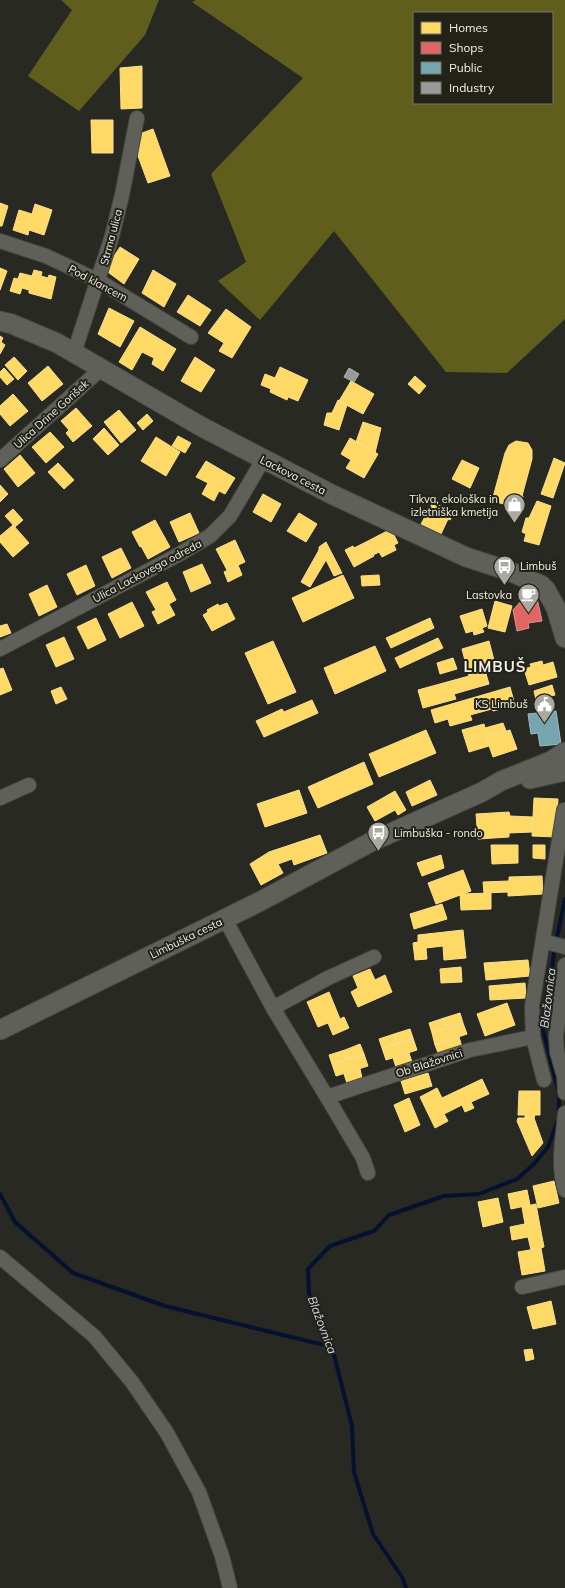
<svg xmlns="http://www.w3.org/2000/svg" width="565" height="1588" font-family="Mulish,sans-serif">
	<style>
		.forest { fill: #605e1d; fill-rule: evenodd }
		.homes { fill: #ffd966; stroke: #fae08d }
		.shops { fill: #e06666; stroke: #e58f8d }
		.public { fill: #76a5af; stroke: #9bbcc0 }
		.industry { fill: #999; stroke: #b3b3b1 }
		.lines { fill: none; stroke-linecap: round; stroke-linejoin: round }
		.stream { stroke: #04122f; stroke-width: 4 }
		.street-casing { stroke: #464641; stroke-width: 16 }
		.secondary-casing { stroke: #464641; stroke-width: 21 }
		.street { stroke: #60605b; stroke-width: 14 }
		.secondary { stroke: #60605b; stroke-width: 19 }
		.labels { text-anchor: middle; stroke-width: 4; stroke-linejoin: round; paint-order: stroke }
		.street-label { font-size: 11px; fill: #f0f0e8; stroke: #222217 }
		.poi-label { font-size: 11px; fill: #f0f0e8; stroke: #222217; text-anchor: end }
		.water-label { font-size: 12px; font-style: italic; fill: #d0ddf0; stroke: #222217 }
		.district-label { font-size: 15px; font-weight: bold; letter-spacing: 1px; fill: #f0f0e8; stroke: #222217 }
	</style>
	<rect width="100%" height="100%" fill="#292923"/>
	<path class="forest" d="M61 0H159L145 35 79 111 28 76 72 10Z
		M196 0H565V319L507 373 446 372 334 231 260 320 218 281 246 262 211 174 303 78 192 2ZM414 13H552V103H414Z"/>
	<path class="homes" d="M142 66V108L121 109 120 68Z
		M91 120H113V153H92Z
		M153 129 170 176 148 183 131 137Z
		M0 203 8 206 2 226H0Z
		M35 204 52 210 44 235 29 230 28 235 13 230 19 210 32 214Z
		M120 247 139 259 124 284 105 270Z
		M0 268 7 271 0 290Z
		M34 270 42 272 41 276 48 278 49 275 56 277 51 299 29 293V290L22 288 20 294 10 291 14 278 18 279 20 273 32 276Z
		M153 270 176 284 164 307 142 293Z
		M188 295 211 310 200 326 177 312Z
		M109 308 134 321 120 347 98 334Z
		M226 309 251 327 232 358 219 351 224 343 208 333Z
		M140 327 176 349 163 371 152 364 154 358 142 352 132 370 119 362Z
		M0 336 3 338 1 342 5 345 0 354Z
		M14 357 27 371 18 380 5 365Z
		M195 357 215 370 201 392 181 381Z
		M48 366 63 384 42 401 28 383Z
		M280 367 308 380 298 401 288 397 287 400 270 392 271 389 261 385 265 374 275 378Z
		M4 368 14 379 7 385 0 377V372Z
		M415 376 426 386 419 394 408 384Z
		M351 381 374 394 363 414 339 401Z
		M13 394 28 411 10 426 0 414V406Z
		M338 400 347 405 339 430 324 425 327 413H332Z
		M76 408 92 426 73 442 66 433 69 430 61 421Z
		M119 410 136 430 121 443 104 422Z
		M147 414 153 421 143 430 137 423Z
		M363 422 381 428 375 453 356 442Z
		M104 428 119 445 108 455 93 439Z
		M50 432 64 447 46 463 32 447Z
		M178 436 191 443 185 453 172 446Z
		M156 437 180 452 166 476 141 461Z
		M350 438 378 454 364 478 346 468 351 460 341 454Z
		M516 441 528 443 532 450V459L522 496H523L520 508 492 501 505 453 509 445Z
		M20 455 35 473 18 487 4 469Z
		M554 458 565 463 553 498 541 494Z
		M462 460 479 468 470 488 452 479Z
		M206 461 235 478 225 494 219 491 214 501 202 494 208 483 196 477Z
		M58 463 74 480 64 489 48 472Z
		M0 485 8 494 0 502Z
		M263 494 281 504 271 522 253 512Z
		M537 501 551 506 539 545 524 541 526 534 522 532 526 518H529Z
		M433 502 454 513 450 520 448 519 441 534 437 532 436 534 420 526Z
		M13 509 23 520 15 527 5 516Z
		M190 513 199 533 179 542 170 522Z
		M299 513 317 524 306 542 287 531Z
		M155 520 170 547 148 559 141 546 140 547 132 532Z
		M13 525 29 543 13 557 0 542V536Z
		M391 529 398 543 373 555 366 542Z
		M235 540 245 562 227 570 216 549Z
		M326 542 342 573 334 576 326 560 310 587 301 582 319 550V547Z
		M366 542 374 556 354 567 345 550 353 546 354 548Z
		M394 545 396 550 382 557 379 552Z
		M121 548 131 568 112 578 102 557Z
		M202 564 211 583 191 592 183 572Z
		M86 565 95 586 77 595 67 574Z
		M238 565 242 575 228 582 224 572Z
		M343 575 354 598 303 622 292 598Z
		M379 575 380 585 362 586 361 576Z
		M167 582 176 600 169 604 175 615 158 624 152 612 156 610 146 592Z
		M47 585 57 607 39 616 29 594Z
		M495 601 512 606 505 632 488 628Z
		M132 602 144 626 120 638 108 614Z
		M227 603 235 619 212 631 203 615 208 612 207 610 218 604 219 606Z
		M482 609 487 626 482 628 484 632 474 635 473 631 466 633 460 616Z
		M96 618 106 640 88 649 77 627Z
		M430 618 434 628 391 648 386 638Z
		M7 624 11 633 0 637V626Z
		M64 637 74 659 56 667 46 645Z
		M438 638 443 648 400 668 395 658Z
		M273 641 296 692 268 704 245 653Z
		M489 641 495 664 484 667 489 684 454 694 456 699 423 708 418 690 469 676 462 649Z
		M375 646 386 671 335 694 324 668Z
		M453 658 457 669 440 674 437 663Z
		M542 661 543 665 553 662 557 677 529 685 524 669 531 667 530 664Z
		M3 668 12 690 0 695V669Z
		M552 685 555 695 536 700 534 691Z
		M61 687 67 699 56 704 51 691Z
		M510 687 515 705 493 711 492 709 470 715 472 720 450 726 448 719 435 723 431 710Z
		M312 700 318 713 264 737 256 721 282 709 284 712Z
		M503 723 506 731 486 737 489 746 469 752 462 730 484 724 485 728Z
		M426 730 436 753 379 777 369 754Z
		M510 730 517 749 493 757 486 737Z
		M364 762 373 784 318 808 308 787Z
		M430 780 437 795 412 806 406 792Z
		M299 790 307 813 265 827 257 804Z
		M395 791 406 810 398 815 395 810 375 821 367 807Z
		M534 798 558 799 556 837 532 836Z
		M509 812 510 816 533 817 532 832 509 833V837L478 839 476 814Z
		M320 835 327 853 294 865 292 859 278 864 283 873 261 885 250 864 269 852Z
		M491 845H518V863L492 864Z
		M533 845H545V859L533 858Z
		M441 855 444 868 422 876 417 863Z
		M463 870 471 891 436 904 428 883Z
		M542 876 543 894 508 896V892L484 893 483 882 509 881V877Z
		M491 893V909L461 910 460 894Z
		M442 904 447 919 414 929 410 914Z
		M463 930 466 958 444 960 443 946 426 948 427 959 415 960 413 943 418 942V935Z
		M528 960 530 976 486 980 484 963Z
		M461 967 462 982 441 983 440 969Z
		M370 969 375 980 385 975 392 992 358 1007 351 992 358 988 353 976Z
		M525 983 526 998 490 1000 489 986Z
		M329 992 340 1019 344 1017 349 1028 333 1035 328 1023 318 1027 307 1002Z
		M507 1003 515 1025 485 1036 477 1014Z
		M460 1013 463 1023 447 1028 444 1018Z
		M444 1018 447 1028 432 1033 429 1023Z
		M463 1023 467 1034 435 1045 432 1033Z
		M410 1029 413 1038 397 1044 394 1034Z
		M394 1034 397 1044 382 1048 379 1039Z
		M459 1037 462 1047 439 1055 435 1045Z
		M413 1038 417 1050 386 1060 382 1048Z
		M360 1044 364 1054 348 1059 345 1050Z
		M345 1050 348 1059 332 1064 329 1055Z
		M409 1053 412 1062 396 1067 393 1058Z
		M364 1054 368 1066 336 1076 332 1064Z
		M360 1069 362 1078 347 1083 344 1074Z
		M428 1073 432 1086 405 1094 401 1081Z
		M482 1079 489 1094 471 1102 474 1108 465 1112 462 1105 444 1114 448 1121 435 1128 420 1097 437 1088 442 1098Z
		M519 1091H540V1115H535L534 1118H525V1115H518Z
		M409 1098 420 1125 405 1132 394 1105Z
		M518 1118H534L543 1143 532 1156 517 1121Z
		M554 1181 559 1203 538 1208 533 1186Z
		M527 1190 530 1205 511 1209 508 1194Z
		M498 1198 503 1222 483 1227 478 1202Z
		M536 1204 539 1221 525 1224 522 1207Z
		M539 1221 544 1247 531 1250 528 1237 512 1240 510 1227Z
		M541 1248 545 1271 522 1275 518 1252Z
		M551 1301 556 1324 533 1329 527 1307Z
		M532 1349 534 1359 526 1361 524 1350Z"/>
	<path class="shops" d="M537 598 542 621 528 623 529 628 517 631 513 610 522 600Z"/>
	<path class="public" d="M556 711 561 744 540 746 538 733 531 734 528 714Z"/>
	<path class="industry" d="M349 368 359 374 354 382 344 377Z"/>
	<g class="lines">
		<path class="stream" d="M559 1113V1093L543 1030 555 947 565 899
			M0 1194 15 1222 73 1273 165 1306 332 1347
			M406 1588 402 1577 373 1534 354 1472 352 1426 332 1347 309 1294 308 1269 330 1246 374 1231 389 1215 444 1196 479 1194 517 1179 534 1164 548 1147 558 1120"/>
		<defs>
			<path id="street" d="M0 241 46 256 99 281 191 337
				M74 353 112 236 122 195 137 118
				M0 460 102 368
				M0 649 176 556 210 536 230 516 263 460
				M0 798 29 785
				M225 919 273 1008 327 1097 363 1158 368 1173
				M543 941 565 947
				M565 965 556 1037 557 1052 564 1076 565 1093
				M273 1008 328 978 374 957
				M544 1080 533 1037 532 1006 564 810
				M327 1097 470 1050 533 1037
				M565 1113C563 1139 557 1164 565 1190
				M0 1257 94 1336 132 1382 167 1433 199 1492 222 1556 230 1588
				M522 1287 565 1277"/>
			<path id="secondary" d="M0 321 12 324 57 343 202 427 331 494 466 557 509 571 541 585 546 590 556 608 565 638
				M530 779 565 771
				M0 1030 259 902 371 842 482 792 501 781 551 761 565 752"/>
		</defs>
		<use href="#street" class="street-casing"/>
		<use href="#secondary" class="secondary-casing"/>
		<use href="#street" class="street"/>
		<use href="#secondary" class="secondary"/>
	</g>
	<defs>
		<symbol id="shop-pin" viewBox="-11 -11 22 30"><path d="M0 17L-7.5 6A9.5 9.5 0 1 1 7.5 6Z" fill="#aaaaa3" stroke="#222217"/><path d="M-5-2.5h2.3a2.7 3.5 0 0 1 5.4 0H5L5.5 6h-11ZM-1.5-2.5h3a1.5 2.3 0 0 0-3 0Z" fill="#fff"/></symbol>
		<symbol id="bus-pin" viewBox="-11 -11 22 30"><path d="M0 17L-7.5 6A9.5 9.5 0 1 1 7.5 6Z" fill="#aaaaa3" stroke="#222217"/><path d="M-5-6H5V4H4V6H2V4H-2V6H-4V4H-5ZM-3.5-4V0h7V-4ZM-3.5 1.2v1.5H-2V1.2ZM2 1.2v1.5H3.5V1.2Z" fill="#fff"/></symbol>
		<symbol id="cafe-pin" viewBox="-11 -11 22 30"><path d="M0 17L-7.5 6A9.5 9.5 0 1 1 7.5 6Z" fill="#aaaaa3" stroke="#222217"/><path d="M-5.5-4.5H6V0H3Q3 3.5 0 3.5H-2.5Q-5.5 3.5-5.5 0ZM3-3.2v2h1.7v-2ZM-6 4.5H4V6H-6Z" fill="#fff"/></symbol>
		<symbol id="civic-pin" viewBox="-11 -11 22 30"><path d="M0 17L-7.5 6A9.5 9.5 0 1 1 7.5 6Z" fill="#aaaaa3" stroke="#222217"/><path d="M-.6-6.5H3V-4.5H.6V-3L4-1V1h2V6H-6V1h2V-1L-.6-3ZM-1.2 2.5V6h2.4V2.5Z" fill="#fff"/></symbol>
	</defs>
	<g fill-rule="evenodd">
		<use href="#shop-pin" x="502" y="492" width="25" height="34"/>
		<use href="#bus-pin" x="492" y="554" width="25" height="34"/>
		<use href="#cafe-pin" x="516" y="582" width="25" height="34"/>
		<use href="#civic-pin" x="532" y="692" width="25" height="34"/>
		<use href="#bus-pin" x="366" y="820" width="25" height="34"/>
	</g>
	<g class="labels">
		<g class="street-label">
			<text transform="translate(111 237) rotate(-75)" y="4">Strma ulica</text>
			<text transform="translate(98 283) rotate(28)" y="4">Pod klancem</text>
			<text transform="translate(51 414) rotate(-42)" y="4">Ulica Drine Gorišek</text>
			<text transform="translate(293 475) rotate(27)" y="4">Lackova cesta</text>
			<text transform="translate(147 571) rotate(-28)" y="4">Ulica Lackovega odreda</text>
			<text transform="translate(186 938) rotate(-26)" y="4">Limbuška cesta</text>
			<text transform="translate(429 1063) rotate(-18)" y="4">Ob Blažovnici</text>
		</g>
		<g class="poi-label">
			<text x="498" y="503">Tikva, ekološka in<tspan x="498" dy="13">izletniška kmetija</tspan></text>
			<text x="520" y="570" text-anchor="start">Limbuš</text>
			<text x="512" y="599">Lastovka</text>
			<text x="528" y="708">KS Limbuš</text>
			<text x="394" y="837" text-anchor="start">Limbuška - rondo</text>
		</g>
		<g class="water-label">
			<text transform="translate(548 998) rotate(-83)" y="4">Blažovnica</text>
			<text transform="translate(322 1325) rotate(69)" y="4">Blažovnica</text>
		</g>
		<g class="district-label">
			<text x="495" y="672">LIMBUŠ</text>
		</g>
	</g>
	<rect x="413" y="12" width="140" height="92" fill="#222217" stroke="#74746b"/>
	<rect x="421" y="22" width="20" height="12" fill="#ffd966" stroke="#74746b"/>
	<text x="449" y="32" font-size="12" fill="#f0f0e8">Homes</text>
	<rect x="421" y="42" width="20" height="12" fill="#e06666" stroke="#74746b"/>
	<text x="449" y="52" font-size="12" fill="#f0f0e8">Shops</text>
	<rect x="421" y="62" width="20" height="12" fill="#76a5af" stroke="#74746b"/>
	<text x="449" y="72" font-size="12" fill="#f0f0e8">Public</text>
	<rect x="421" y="82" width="20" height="12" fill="#999999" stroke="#74746b"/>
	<text x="449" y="92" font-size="12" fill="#f0f0e8">Industry</text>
</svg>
